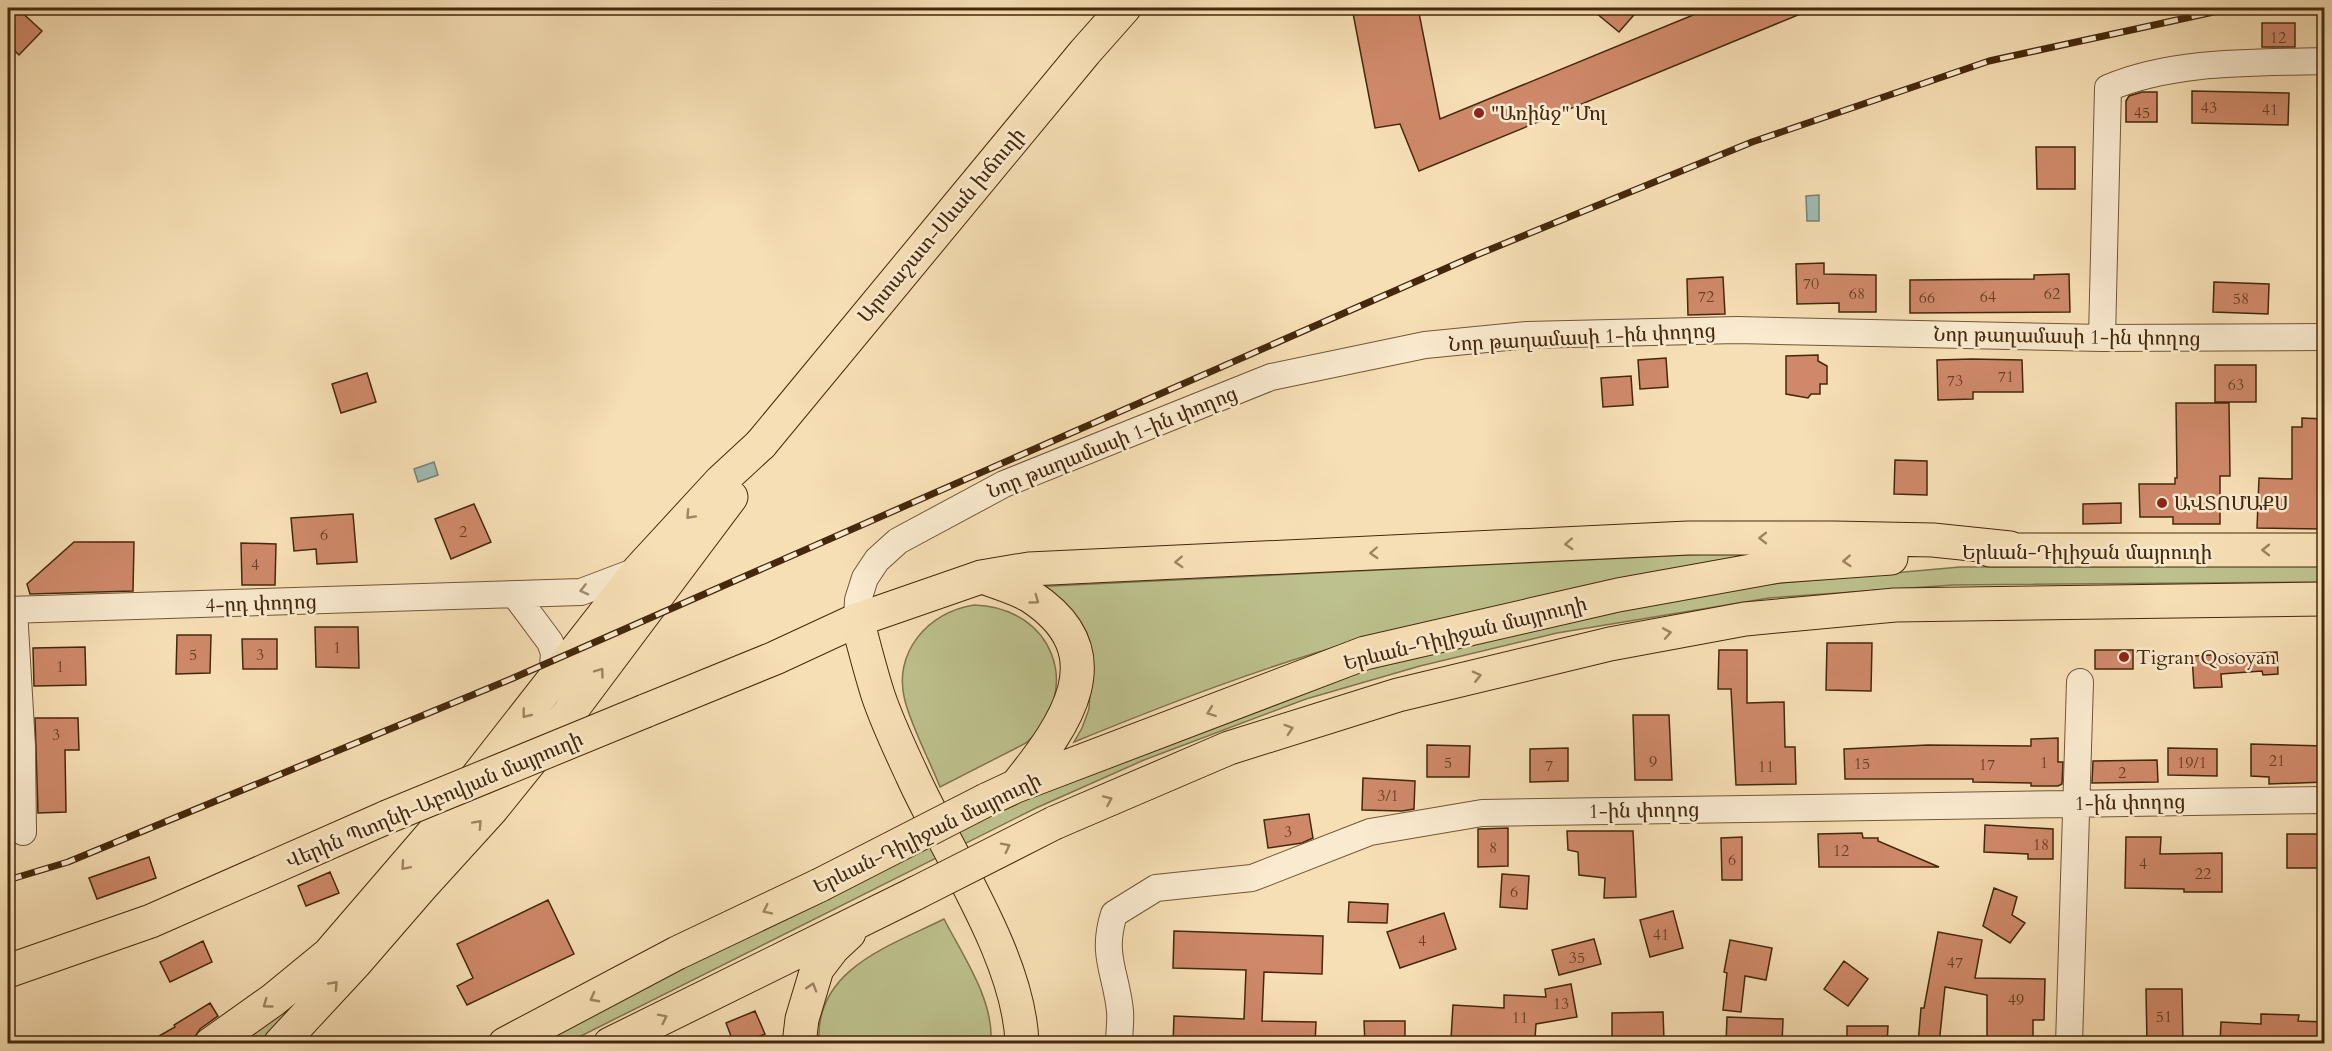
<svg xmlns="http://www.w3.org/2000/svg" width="2332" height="1051" font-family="Cardo,'Noto Serif Armenian',serif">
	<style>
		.green { fill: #bdc18d; stroke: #81744c; stroke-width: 1.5 }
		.water { fill: #9ebcb3; stroke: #7a8170; stroke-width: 1.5 }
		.building { fill: #cf896a; stroke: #45280b; stroke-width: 1.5 }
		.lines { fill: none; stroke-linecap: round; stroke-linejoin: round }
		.minor-casing { stroke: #725636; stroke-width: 28 }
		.primary-casing { stroke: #45280b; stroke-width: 35 }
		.trunk-casing { stroke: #45280b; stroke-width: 35 }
		.minor { stroke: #faeacf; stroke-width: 26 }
		.primary { stroke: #f7dfb5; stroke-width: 33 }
		.trunk { stroke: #f7dfb5; stroke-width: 33 }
		.rail-casing { stroke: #45280b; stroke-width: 7 }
		.rail { stroke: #faeacf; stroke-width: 4.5; stroke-dasharray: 14; stroke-linecap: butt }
		.primary-bridge-casing { stroke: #45280b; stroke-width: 35; stroke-linecap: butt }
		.trunk-bridge-casing { stroke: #45280b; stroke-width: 35; stroke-linecap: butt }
		.primary-bridge { stroke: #f7dfb5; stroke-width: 33 }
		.trunk-bridge { stroke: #f7dfb5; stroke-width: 33 }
		.oneway { stroke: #9e8460 }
		.oneway2 { stroke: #a0896d }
		.poi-dot { fill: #8f2418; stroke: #faeacf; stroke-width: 2 }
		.labels { text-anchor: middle; stroke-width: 5; stroke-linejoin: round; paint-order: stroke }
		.number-label { font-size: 16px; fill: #684023 }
		.poi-label { font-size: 20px; fill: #45280b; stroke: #faeacf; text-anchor: start }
		.street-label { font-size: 20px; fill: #45280b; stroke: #faeacf }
	</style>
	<rect width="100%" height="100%" fill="#f7dfb5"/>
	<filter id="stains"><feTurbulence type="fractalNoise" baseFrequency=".00333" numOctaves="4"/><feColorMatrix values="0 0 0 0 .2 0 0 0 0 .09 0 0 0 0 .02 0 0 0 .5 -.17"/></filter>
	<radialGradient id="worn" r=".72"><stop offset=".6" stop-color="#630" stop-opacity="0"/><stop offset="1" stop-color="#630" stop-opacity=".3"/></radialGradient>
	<path class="green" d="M1768 551C1631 579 1491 604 1356 641 1260 668 1167 704 1074 742L1082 728 1089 709 1091 675 1030 587Z
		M2324 566V582L1953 585 1769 598 1557 633 1420 666 1306 699 1144 760 1036 808 567 1043 532 1044 1031 792 1306 683 1704 590 1960 567Z
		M974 605C1053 607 1085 690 1026 743L940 787C929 759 913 730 905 701 892 653 928 612 974 605Z
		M944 919C963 956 994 1000 991 1043H819C814 969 890 946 944 919Z
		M320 981 266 1043 224 1044Z"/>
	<path class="water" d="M1819 195V221H1807L1806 196Z
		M434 462 438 475 418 482 414 469Z"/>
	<path class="building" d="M8 8H17L42 31 19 55 8 44Z
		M1352 8H1418L1440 119 1710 8H1815L1419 171 1400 124 1375 128Z
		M1590 8H1640L1619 32Z
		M2262 23H2295V47H2262Z
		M2192 91 2289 93 2288 125 2192 123Z
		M2157 92V122H2126V101L2129 96 2142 92Z
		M2036 147H2075V189H2037Z
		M1824 263V274L1876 275V312H1839V303L1797 304 1796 264Z
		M2069 274 2070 312 1910 313V280L2034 279V275Z
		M1723 277 1725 314 1688 315 1687 279Z
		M2214 282 2269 284 2268 314 2213 312Z
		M1818 355V361L1827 366V384H1820V394H1811L1808 398 1786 394V356Z
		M1666 358 1668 387 1640 389 1638 360Z
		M1972 359 2022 360 2023 392H1973V399L1938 400 1937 360Z
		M2215 365H2256V402H2215Z
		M367 373 376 402 341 413 332 384Z
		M1631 376 1633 405 1603 407 1601 378Z
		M2176 403H2229L2230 476H2220V524H2173V517H2140L2139 484H2175V478H2177Z
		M2302 418 2325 419V529L2257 528 2259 478 2292 479V427H2302Z
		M1895 460 1927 461V495L1894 494Z
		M2121 503V523L2083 524V504Z
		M474 504 491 542 451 559 435 519Z
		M353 514 357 562 317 564 316 549 294 551 291 518Z
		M74 542H134L133 591 30 594 27 584Z
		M241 543 276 544 275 585H242Z
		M315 627H358L359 668 316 667Z
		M177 635H211L210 673 176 674Z
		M242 639H277V669H243Z
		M1827 643H1872L1871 691 1826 690Z
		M85 647 86 685 34 686 33 648Z
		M1719 650H1747V703L1784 702 1785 747H1795L1796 784 1736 785 1731 689H1718Z
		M2095 650H2133V669H2095Z
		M2277 652 2278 674 2263 675 2262 671 2221 674 2222 687 2194 688 2192 656Z
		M1633 715H1669L1672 780H1635Z
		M35 718H78L79 750H65L66 812 38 813Z
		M2058 738V762H2063L2062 784 2058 786H2031V783L1973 782V779H1845L1844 749 1928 745 2031 746V739Z
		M2251 744 2325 746V782L2269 784V777L2251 776Z
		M1427 745 1470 746 1469 777H1427Z
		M1568 748V781L1530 782V749Z
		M2168 748 2217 749V776L2168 775Z
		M2157 760 2158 782 2092 783 2093 761Z
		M1363 778 1415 781 1414 809 1402 811 1362 810Z
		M1309 814 1313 838 1302 843 1268 848 1264 820Z
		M1985 825 2053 829V859H2028V854L1984 852Z
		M1508 828V866L1478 867V829Z
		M1567 831H1633L1636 897 1604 898 1605 878 1579 875 1578 852 1568 850Z
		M1862 833 1863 838H1878V841L1939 867H1819L1818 834Z
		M2287 834H2325V868H2287Z
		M1742 837V880H1722L1721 838Z
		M2126 837H2161L2160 854 2222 853V892H2184V889L2125 888Z
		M149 857 156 878 97 899 89 878Z
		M330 872 339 893 306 906 298 886Z
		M1502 874 1529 876 1527 909 1500 907Z
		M1994 888 2017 897 2012 915 2025 923 2010 943 1983 926Z
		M548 900 574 954 467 1005 457 986 473 978 457 944Z
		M1349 902 1388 904 1387 923 1348 922Z
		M1673 911 1683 948 1650 957 1640 920Z
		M1444 913 1456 949 1400 968 1387 932Z
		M1174 931 1323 936 1322 974 1264 972 1262 1021 1316 1022 1315 1044H1173L1174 1016 1244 1019 1246 970 1173 968Z
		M1938 932 1982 940 1975 978 2045 979 2044 1020H2033V1041L1987 1040V995L1945 987 1939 1044H1918L1921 1008H1924Z
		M1594 939 1601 964 1559 975 1552 950Z
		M1730 940 1772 948 1766 980 1745 976 1741 1012 1723 1010 1727 973 1724 972Z
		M203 941 212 962 170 982 160 962Z
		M1844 961 1868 979 1848 1006 1824 989Z
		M1571 984 1577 1017 1536 1024 1535 1039 1500 1037V1041L1451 1039 1453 1005 1504 1008V995L1546 997 1545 989Z
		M2146 989H2182L2183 1044H2147Z
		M210 1003 218 1016 200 1029 193 1040 188 1044H145L175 1027 174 1025Z
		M755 1011 765 1034 741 1044H734L726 1023Z
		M1663 1012 1664 1040H1612V1013Z
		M2261 1014 2299 1015 2298 1021 2325 1022V1044H2220L2221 1022 2261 1024Z
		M1727 1017 1783 1019 1782 1044H1726Z
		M1364 1021H1405V1044H1365Z
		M1847 1026H1888L1887 1044H1847Z"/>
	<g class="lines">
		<defs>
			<path id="minor" d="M2102 338 2108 88C2174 60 2253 63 2324 61
				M515 595 550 642 554 653 552 680
				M8 610 581 592 639 570
				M14 610 22 746 23 832
				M857 620 858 600 865 578 877 560 898 541 1004 484 1271 377 1425 345 1527 335 1737 330 2102 338 2324 337
				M1119 1044C1119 1033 1121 1021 1120 1011 1116 972 1101 955 1114 914L1156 888 1252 878 1370 832 1482 813 2324 800
				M2069 1044 2080 682"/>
			<path id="primary" d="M761 444 1085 52 1124 8
				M645 711 775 658 857 620
				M8 971 151 921 387 817"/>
			<path id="trunk" d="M1990 550H2324
				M983 577C998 583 1016 588 1030 596 1118 653 1065 725 1017 785
				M986 800 1016 786 1365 653 1618 595 1779 566 1891 558
				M1054 823 1229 748 1398 695 1610 644 1745 619 1895 605 2324 599
				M211 1044 273 1000 329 954 434 832 639 570 721 481 761 444
				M280 1044 356 962 421 887 491 810 570 712 731 497
				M505 1044 677 953 820 885
				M610 1044 916 893
				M799 1044 802 1019 817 969 833 948 849 933
				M1022 1044C1020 958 947 853 912 775 900 749 887 722 878 695 870 670 864 645 857 620L981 577 1029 569 1688 538H1834L1933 540 2010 548"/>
		</defs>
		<use href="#minor" class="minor-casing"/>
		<use href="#primary" class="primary-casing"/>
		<use href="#trunk" class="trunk-casing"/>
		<use href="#minor" class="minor"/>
		<use href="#primary" class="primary"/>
		<use href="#trunk" class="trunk"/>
		<defs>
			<path id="rail" d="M8 880 68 862 511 679 1474 256 1752 142 1989 61 2232 8"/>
		</defs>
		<use href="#rail" class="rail-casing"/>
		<use href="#rail" class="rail"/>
		<defs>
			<path id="primary-bridge" d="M387 817 645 711"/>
			<path id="trunk-bridge" d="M820 885 986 800
				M916 893 1054 823"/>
		</defs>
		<use href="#primary-bridge" class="primary-bridge-casing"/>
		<use href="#trunk-bridge" class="trunk-bridge-casing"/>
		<use href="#primary-bridge" class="primary-bridge"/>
		<use href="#trunk-bridge" class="trunk-bridge"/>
	</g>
	<defs><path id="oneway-chevron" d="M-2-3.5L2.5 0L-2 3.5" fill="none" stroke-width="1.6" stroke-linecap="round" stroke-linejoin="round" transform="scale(1.5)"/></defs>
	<g class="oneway">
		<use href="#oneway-chevron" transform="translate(690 515) rotate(133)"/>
		<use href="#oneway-chevron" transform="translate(1763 538) rotate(180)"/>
		<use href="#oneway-chevron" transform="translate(1569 544) rotate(177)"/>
		<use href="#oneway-chevron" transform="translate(2266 550) rotate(180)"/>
		<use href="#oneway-chevron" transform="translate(1374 553) rotate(177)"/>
		<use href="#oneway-chevron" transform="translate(1847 561) rotate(176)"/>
		<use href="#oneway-chevron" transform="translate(1179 562) rotate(177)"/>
		<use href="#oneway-chevron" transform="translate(1035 600) rotate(36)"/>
		<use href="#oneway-chevron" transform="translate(1667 633) rotate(-10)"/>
		<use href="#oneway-chevron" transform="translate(600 672) rotate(-54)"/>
		<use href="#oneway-chevron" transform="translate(1477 676) rotate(-14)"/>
		<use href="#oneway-chevron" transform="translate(1211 712) rotate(159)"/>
		<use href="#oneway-chevron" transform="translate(526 714) rotate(128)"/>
		<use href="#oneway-chevron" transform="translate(1289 729) rotate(-18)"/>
		<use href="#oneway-chevron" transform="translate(1108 800) rotate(-23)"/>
		<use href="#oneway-chevron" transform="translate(478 824) rotate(-47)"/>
		<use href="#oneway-chevron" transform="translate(1006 847) rotate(-27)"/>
		<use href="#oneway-chevron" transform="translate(405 866) rotate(131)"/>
		<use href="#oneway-chevron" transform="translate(767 910) rotate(154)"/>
		<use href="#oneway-chevron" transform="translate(334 985) rotate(-47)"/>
		<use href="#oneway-chevron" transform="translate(812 987) rotate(-73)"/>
		<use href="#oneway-chevron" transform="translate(594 998) rotate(152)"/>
		<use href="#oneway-chevron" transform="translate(267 1004) rotate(144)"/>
		<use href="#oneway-chevron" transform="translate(663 1018) rotate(-26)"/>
	</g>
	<use class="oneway2" href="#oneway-chevron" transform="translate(584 590) rotate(166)"/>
	<g class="poi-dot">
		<circle cx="1479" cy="113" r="6"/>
		<circle cx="2162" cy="503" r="6"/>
		<circle cx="2124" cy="657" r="6"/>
	</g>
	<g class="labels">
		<g class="number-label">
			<text x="2278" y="43">12</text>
			<text x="2209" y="113">43</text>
			<text x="2270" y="115">41</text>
			<text x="2142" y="118">45</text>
			<text x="1811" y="289">70</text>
			<text x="1857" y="299">68</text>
			<text x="2052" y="299">62</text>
			<text x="1706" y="302">72</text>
			<text x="1988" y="302">64</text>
			<text x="1927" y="303">66</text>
			<text x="2241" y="304">58</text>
			<text x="2006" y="382">71</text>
			<text x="1955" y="386">73</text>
			<text x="2236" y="390">63</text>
			<text x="463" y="537">2</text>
			<text x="324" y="540">6</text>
			<text x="255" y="570">4</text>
			<text x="337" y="653">1</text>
			<text x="193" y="660">5</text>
			<text x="260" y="660">3</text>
			<text x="60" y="672">1</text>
			<text x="56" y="740">3</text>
			<text x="2277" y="766">21</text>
			<text x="1653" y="767">9</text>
			<text x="1448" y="768">5</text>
			<text x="2044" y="768">1</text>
			<text x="2192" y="768">19/1</text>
			<text x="1862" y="769">15</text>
			<text x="1987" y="770">17</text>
			<text x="1549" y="771">7</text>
			<text x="1766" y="772">11</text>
			<text x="2122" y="778">2</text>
			<text x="1388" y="801">3/1</text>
			<text x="1288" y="837">3</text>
			<text x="2041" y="850">18</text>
			<text x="1493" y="853">8</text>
			<text x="1841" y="856">12</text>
			<text x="1732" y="865">6</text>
			<text x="2143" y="869">4</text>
			<text x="2203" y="879">22</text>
			<text x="1514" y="897">6</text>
			<text x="1661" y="940">41</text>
			<text x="1422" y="946">4</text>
			<text x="1577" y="963">35</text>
			<text x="1955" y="968">47</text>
			<text x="2016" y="1005">49</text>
			<text x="1561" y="1009">13</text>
			<text x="2164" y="1022">51</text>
			<text x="1520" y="1023">11</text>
		</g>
		<g class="poi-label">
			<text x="1491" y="120">"Առինջ" Մոլ</text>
			<text x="2174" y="510">ԱՎՏՈՄԱՔՍ</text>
			<text x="2136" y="664">Tigran Qosoyan</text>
		</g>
		<g class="street-label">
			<text transform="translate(941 225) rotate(-50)" y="7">Արտաշատ-Սևան խճուղի</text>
			<text transform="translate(2067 336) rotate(1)" y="7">Նոր թաղամասի 1-ին փողոց</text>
			<text transform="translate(1582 337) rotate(-3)" y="7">Նոր թաղամասի 1-ին փողոց</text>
			<text transform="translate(1112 442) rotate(-22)" y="7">Նոր թաղամասի 1-ին փողոց</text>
			<text x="2087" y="559">Երևան-Դիլիջան մայրուղի</text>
			<text transform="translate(261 603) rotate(-2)" y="7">4-րդ փողոց</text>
			<text transform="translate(1465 633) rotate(-14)" y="7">Երևան-Դիլիջան մայրուղի</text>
			<text transform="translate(434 800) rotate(-23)" y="7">Վերին Պտղնի-Աբովյան մայրուղի</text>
			<text transform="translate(2130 802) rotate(-1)" y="7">1-ին փողոց</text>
			<text transform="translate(1644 810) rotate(-1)" y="7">1-ին փողոց</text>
			<text transform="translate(927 833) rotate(-26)" y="7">Երևան-Դիլիջան մայրուղի</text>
		</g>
	</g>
	<rect width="2332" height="1051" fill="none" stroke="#f7dfb5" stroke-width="30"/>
	<rect x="9" y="9" width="2314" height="1033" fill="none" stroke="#45280b" stroke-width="3"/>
	<rect x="15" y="15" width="2302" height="1021" fill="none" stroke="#45280b" stroke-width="1.5"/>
	<rect width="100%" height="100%" filter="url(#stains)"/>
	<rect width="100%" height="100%" fill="url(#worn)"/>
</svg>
